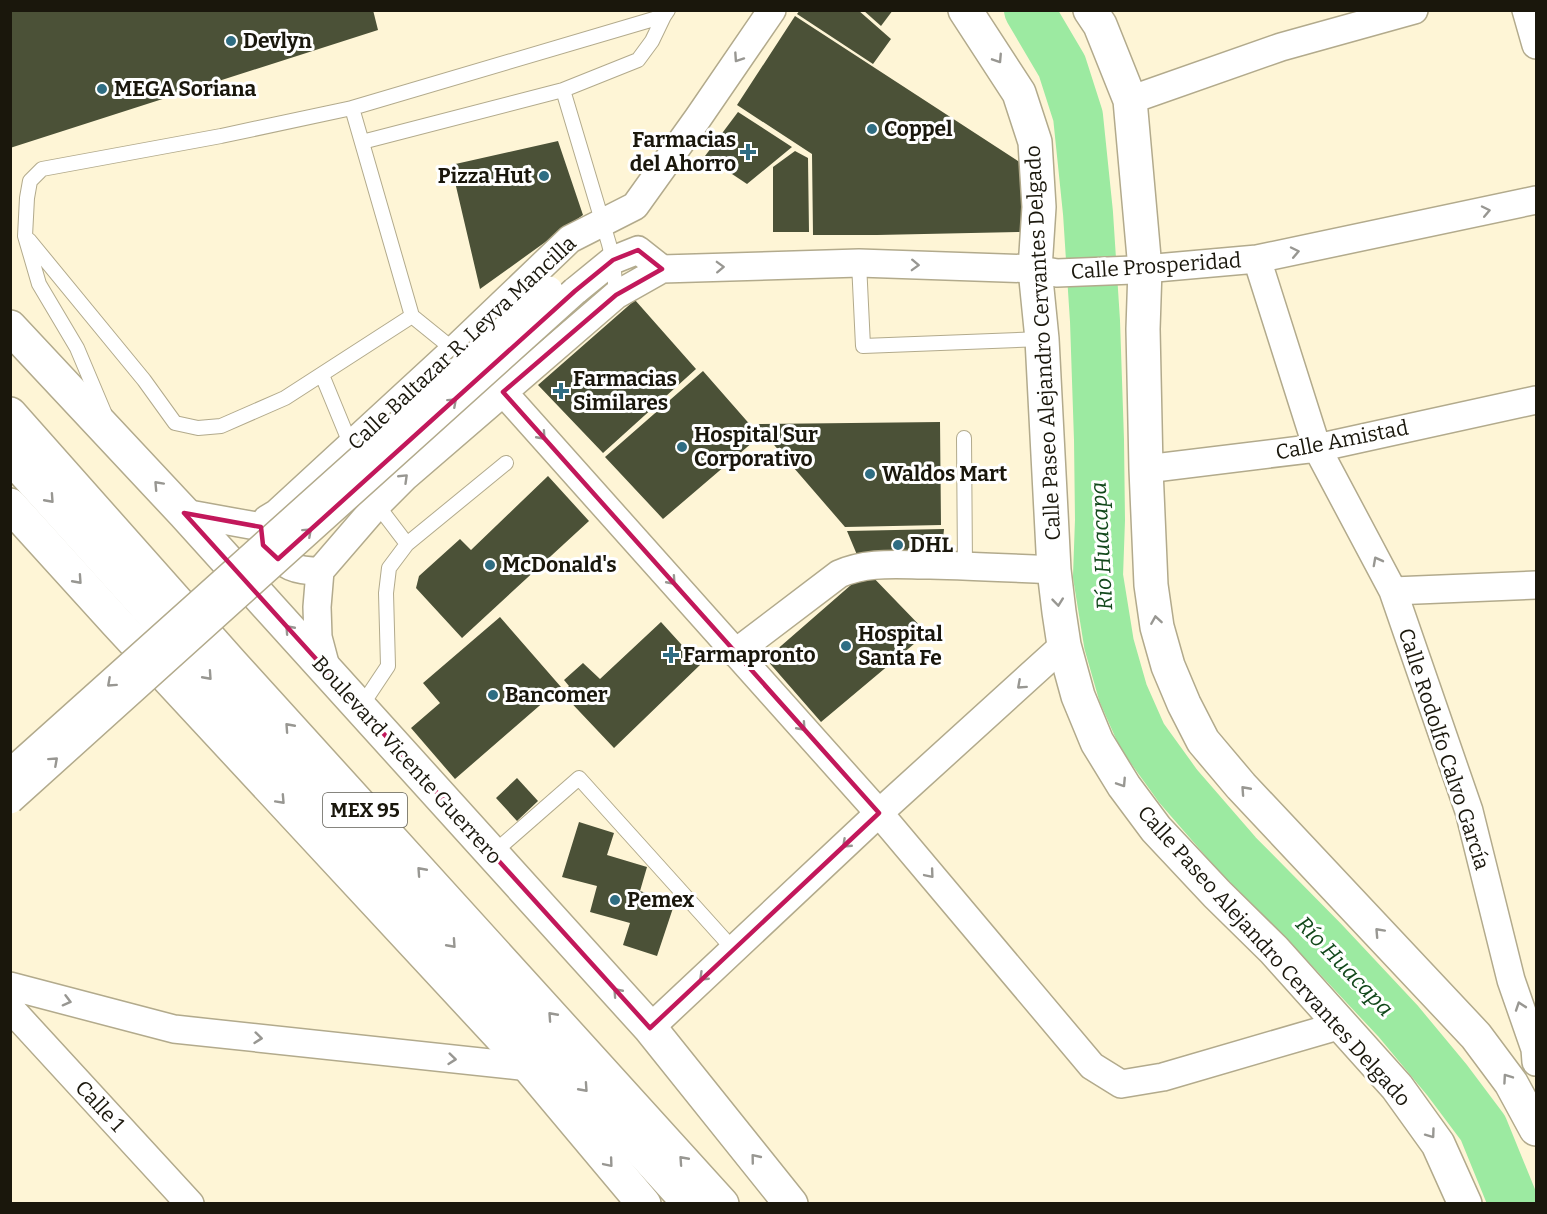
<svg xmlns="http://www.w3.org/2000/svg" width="1547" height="1214" font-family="Bitter,serif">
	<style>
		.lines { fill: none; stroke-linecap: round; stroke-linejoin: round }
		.river { stroke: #9ceaa1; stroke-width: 50 }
		.building { fill: #4b5137 }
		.service-casing { stroke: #b2aa8c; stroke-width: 16 }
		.minor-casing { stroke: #b2aa8c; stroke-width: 30 }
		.secondary-casing { stroke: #b2aa8c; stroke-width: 36 }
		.trunk-casing { stroke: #b2aa8c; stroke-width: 36 }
		.service { stroke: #fff; stroke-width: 14 }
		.minor { stroke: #fff; stroke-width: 27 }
		.secondary { stroke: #fff; stroke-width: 33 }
		.trunk { stroke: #fff; stroke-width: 33 }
		.minor-bridge-casing { stroke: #b2aa8c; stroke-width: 30; stroke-linecap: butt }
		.minor-bridge { stroke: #fff; stroke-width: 27 }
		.oneway { stroke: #989792 }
		.marked { fill: none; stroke: #c2185b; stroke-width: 4.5; stroke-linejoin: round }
		.poi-dot { fill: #2f6d83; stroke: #fff; stroke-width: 2 }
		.labels { text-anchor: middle; stroke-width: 6; stroke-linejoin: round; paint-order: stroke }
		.shield { fill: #fff; stroke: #5f5d55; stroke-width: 1.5 }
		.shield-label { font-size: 20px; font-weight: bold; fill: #1a170c }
		.poi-label { font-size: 21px; font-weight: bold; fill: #1a170c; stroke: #fff; text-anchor: start }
		.street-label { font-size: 21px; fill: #1a170c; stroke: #fff }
		.water-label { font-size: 22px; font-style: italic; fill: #12481b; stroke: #fff }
	</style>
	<rect width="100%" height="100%" fill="#fef5d6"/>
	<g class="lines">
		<path class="river" d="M1029 10 1062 66 1078 116 1088 213 1095 321 1099 440 1100 520 1098 576 1109 644 1123 693 1142 736 1178 786 1237 854 1324 942 1398 1021 1447 1080 1483 1128 1514 1204"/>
	</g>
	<path class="building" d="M10 10H373L378 30 10 148Z
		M800 10H858L891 39 873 64 797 14Z
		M863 10H893L881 26Z
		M795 16 1021 163 1022 232 877 235H813L812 154 737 105Z
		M738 112 792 147 747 184 705 156Z
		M558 141 583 215 480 289 451 165Z
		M795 151 808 158 809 232H773V167Z
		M635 300 696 369 603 453 538 385Z
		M703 371 760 436 663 519 605 457Z
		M940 422 941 525 845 527 756 424Z
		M548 476 589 521 462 638 416 588 419 576 460 539 471 550Z
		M944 529 941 560 860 562 847 531Z
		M867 571 927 633 821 722 766 659Z
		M500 617 561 687 455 779 411 728 440 703 423 683Z
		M661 622 700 665 614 748 562 693 569 686 564 680 583 663 600 679Z
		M517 778 538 801 517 821 496 798Z
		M579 822 614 833 607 855 647 867 640 891 675 902 657 956 623 945 630 923 590 912 597 886 562 877Z"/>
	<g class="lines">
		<defs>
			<path id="service" d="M563 90 609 244 613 260 616 295
				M352 108 664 16
				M362 142 563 90 638 60 652 41 664 16 668 10
				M29 240 144 380 175 423 198 428 221 426 285 398 412 316
				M859 263 863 346 1042 339
				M322 375 352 448
				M104 412 77 348 39 284 25 236 27 198 30 181 42 169 221 136 352 108 412 316 454 350
				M964 438 965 566
				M375 502 407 544
				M360 708 388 666 386 593 389 568 407 544 506 463
				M492 854 579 778 733 949"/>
			<path id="minor" d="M1526 10 1536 45
				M1130 100 1281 47 1414 10
				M1257 259 1317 448 1393 591 1469 811 1511 980 1535 1049 1536 1062
				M575 291 613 260 638 250 662 269
				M503 392 879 813 1092 1066 1121 1084 1163 1077 1341 1025
				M1146 469 1317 448 1536 400
				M184 513 261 527 267 519 277 513 454 350 570 239 635 206 698 118 772 10
				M263 543V545C285 564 289 571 320 571
				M1393 591 1536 585
				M735 653 839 574C868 561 899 565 930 565 972 566 1013 568 1054 570
				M327 671 318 637 317 607 320 571 377 505 405 477 616 295 662 269 859 263 1035 269 1057 273 1133 270 1257 259 1536 200
				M10 986 174 1029 529 1067
				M10 1008 190 1204
				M650 1028 879 813 1064 645"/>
			<path id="secondary" d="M965 10 1019 93 1035 142 1039 207 1035 269 1042 339 1054 570 1059 612 1064 645 1078 696 1097 742 1124 786 1156 829 1217 894 1274 950 1397 1087 1438 1144 1465 1204
				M1090 10 1100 25 1130 100 1145 269 1143 329 1146 469 1151 585 1157 627 1168 666 1184 704 1203 741 1241 786 1476 1036 1511 1083 1536 1129
				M10 327 184 513 650 1028 791 1204
				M10 505 117 623 529 1067 644 1204"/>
			<path id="trunk" d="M10 414 231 663 722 1204
				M10 456 205 672 690 1204"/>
		</defs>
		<use href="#service" class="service-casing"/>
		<use href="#minor" class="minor-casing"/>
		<use href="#secondary" class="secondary-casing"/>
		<use href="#trunk" class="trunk-casing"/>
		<use href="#service" class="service"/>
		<use href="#minor" class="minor"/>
		<use href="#secondary" class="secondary"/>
		<use href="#trunk" class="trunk"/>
		<defs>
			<path id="minor-bridge" d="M10 773 549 290
				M10 800 575 291"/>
		</defs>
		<use href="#minor-bridge" class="minor-bridge-casing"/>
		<use href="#minor-bridge" class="minor-bridge"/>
	</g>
	<defs><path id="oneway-chevron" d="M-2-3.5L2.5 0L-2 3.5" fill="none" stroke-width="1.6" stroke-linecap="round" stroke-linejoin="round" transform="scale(1.5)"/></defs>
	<g class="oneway">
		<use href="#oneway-chevron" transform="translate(738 58) rotate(124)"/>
		<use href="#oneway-chevron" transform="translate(998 59) rotate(57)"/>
		<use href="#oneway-chevron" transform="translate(1486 211) rotate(-12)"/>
		<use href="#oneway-chevron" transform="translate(1295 252) rotate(-12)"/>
		<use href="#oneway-chevron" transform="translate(915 265) rotate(2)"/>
		<use href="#oneway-chevron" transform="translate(720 267) rotate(-2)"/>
		<use href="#oneway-chevron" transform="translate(453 402) rotate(-42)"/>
		<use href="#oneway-chevron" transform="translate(542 436) rotate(48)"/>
		<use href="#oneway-chevron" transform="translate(404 478) rotate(-44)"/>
		<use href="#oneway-chevron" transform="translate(158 485) rotate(-133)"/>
		<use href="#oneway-chevron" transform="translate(50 499) rotate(48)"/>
		<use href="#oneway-chevron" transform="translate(308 532) rotate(-42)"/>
		<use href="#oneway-chevron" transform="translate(1377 561) rotate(-118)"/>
		<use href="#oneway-chevron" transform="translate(78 580) rotate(48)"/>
		<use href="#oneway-chevron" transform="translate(672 581) rotate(48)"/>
		<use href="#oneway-chevron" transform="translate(1058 602) rotate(84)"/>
		<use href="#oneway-chevron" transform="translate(1156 620) rotate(-99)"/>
		<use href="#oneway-chevron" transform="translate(289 629) rotate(-132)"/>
		<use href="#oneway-chevron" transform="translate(208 676) rotate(48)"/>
		<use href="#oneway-chevron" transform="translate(111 683) rotate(138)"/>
		<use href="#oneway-chevron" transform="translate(1021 685) rotate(138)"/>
		<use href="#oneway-chevron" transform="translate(289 727) rotate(-132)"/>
		<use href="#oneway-chevron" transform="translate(802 727) rotate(48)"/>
		<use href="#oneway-chevron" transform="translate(54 761) rotate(-42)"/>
		<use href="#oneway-chevron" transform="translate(1122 783) rotate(57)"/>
		<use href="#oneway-chevron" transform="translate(1245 790) rotate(-132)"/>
		<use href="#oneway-chevron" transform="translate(281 800) rotate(47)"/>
		<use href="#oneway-chevron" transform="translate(846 844) rotate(137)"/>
		<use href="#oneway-chevron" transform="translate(421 871) rotate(-132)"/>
		<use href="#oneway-chevron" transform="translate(930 874) rotate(50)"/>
		<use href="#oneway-chevron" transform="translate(1379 932) rotate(-133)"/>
		<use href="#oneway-chevron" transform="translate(452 944) rotate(48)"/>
		<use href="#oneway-chevron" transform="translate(703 977) rotate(136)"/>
		<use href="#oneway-chevron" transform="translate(617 992) rotate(-132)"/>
		<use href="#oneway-chevron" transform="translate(67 1001) rotate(15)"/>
		<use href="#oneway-chevron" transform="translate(1520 1006) rotate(-109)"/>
		<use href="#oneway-chevron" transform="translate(552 1016) rotate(-132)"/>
		<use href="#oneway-chevron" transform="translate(258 1038) rotate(6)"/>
		<use href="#oneway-chevron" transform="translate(452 1059) rotate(6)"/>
		<use href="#oneway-chevron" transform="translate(1507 1078) rotate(-125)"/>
		<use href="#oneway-chevron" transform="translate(584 1088) rotate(48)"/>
		<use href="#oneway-chevron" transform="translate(1431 1134) rotate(54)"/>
		<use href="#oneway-chevron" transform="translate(755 1158) rotate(-129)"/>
		<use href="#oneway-chevron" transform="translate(683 1160) rotate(-132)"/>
		<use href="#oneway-chevron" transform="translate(609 1163) rotate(50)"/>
	</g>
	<path class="marked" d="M638 250 662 269 616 295 503 392 879 813 650 1028 184 513 261 527 263 545 278 559 575 291 613 260Z"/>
	<g class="poi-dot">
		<circle cx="231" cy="41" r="6"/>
		<circle cx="102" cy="89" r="6"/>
		<circle cx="872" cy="129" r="6"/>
		<path d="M745 143h6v6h6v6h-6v6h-6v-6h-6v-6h6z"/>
		<circle cx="544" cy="176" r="6"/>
		<path d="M558 382h6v6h6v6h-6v6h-6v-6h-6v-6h6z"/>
		<circle cx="682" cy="447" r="6"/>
		<circle cx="870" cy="474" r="6"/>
		<circle cx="898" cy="545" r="6"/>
		<circle cx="490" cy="565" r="6"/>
		<circle cx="846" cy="646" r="6"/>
		<path d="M668 646h6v6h6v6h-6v6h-6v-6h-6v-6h6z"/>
		<circle cx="493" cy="695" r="6"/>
		<circle cx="615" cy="900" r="6"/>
	</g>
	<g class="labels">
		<rect class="shield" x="323" y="793" width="84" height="34" rx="4.5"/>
		<g class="shield-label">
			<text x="365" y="817">MEX 95</text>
		</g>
		<g class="poi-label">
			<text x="243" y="48">Devlyn</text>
			<text x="114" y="96">MEGA Soriana</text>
			<text x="884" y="136">Coppel</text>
			<text x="736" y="147" text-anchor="end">Farmacias<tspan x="736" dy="24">del Ahorro</tspan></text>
			<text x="532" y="183" text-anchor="end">Pizza Hut</text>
			<text x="573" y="386">Farmacias<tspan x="573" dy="24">Similares</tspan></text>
			<text x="694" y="442">Hospital Sur<tspan x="694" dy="24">Corporativo</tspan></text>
			<text x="882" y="481">Waldos Mart</text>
			<text x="910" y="552">DHL</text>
			<text x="502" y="572">McDonald's</text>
			<text x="858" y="641">Hospital<tspan x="858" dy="24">Santa Fe</tspan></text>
			<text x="683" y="662">Farmapronto</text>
			<text x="505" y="702">Bancomer</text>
			<text x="627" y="907">Pemex</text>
		</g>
		<g class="street-label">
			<text transform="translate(1156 266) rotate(-4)" y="7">Calle Prosperidad</text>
			<text transform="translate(462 343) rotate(-43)" y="7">Calle Baltazar R. Leyva Mancilla</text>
			<text transform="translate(1043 343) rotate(-93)" y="7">Calle Paseo Alejandro Cervantes Delgado</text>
			<text transform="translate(1342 440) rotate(-11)" y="7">Calle Amistad</text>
			<text transform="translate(1444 749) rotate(72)" y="7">Calle Rodolfo Calvo García</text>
			<text transform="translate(407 760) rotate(48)" y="7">Boulevard Vicente Guerrero</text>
			<text transform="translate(1274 956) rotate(48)" y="7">Calle Paseo Alejandro Cervantes Delgado</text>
			<text transform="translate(100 1106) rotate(47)" y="7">Calle 1</text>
		</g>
		<g class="water-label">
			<text transform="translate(1101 546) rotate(-93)" y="8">Río Huacapa</text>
			<text transform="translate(1345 966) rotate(46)" y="8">Río Huacapa</text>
		</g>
	</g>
	<rect width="1547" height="1214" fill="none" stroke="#1a170c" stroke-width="24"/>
</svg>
